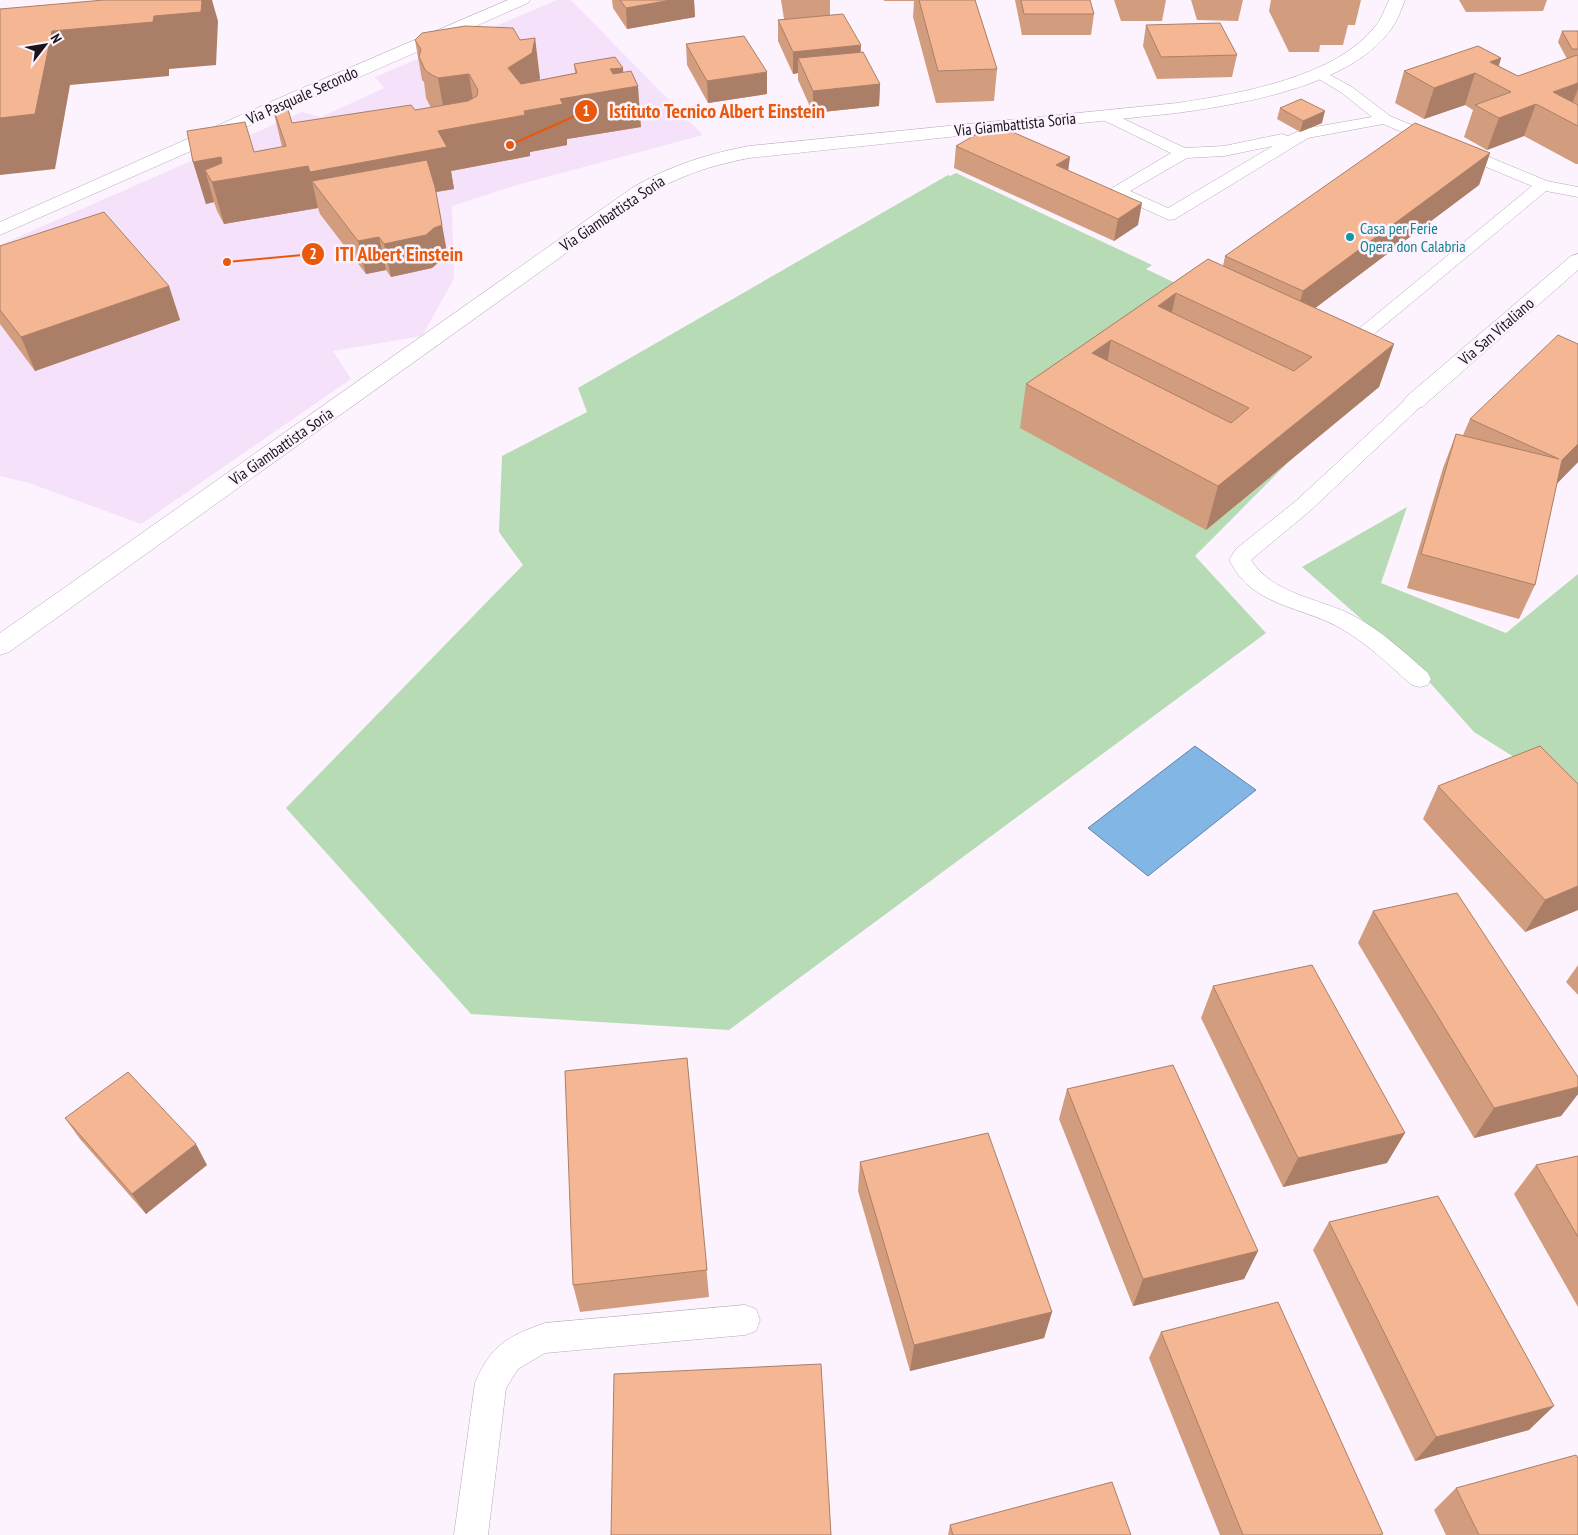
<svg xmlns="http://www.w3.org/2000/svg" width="1578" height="1535" font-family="'PT Sans Narrow',sans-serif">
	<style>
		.built { fill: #f5e2fa }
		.green { fill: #b7dbb4 }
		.water { fill: #82b6e4; stroke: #6285a7 }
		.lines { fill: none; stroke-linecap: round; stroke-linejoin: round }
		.service-casing { stroke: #b6a8b9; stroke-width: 1 }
		.minor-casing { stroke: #b6a8b9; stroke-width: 1 }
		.tertiary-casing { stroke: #b6a8b9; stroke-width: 1 }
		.service { fill: #fff; fill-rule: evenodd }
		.minor { fill: #fff; fill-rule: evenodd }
		.tertiary { fill: #fff; fill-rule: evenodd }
		.wall { fill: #d29d7e }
		.shaded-wall { fill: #ab7f67 }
		.building { fill: #f4b693; stroke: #ab7f67; fill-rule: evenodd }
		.culture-dot { fill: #0f9aa8; stroke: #fcf3fe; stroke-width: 2 }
		.labels { text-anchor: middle; stroke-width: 5; stroke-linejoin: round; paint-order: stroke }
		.far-street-label { font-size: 16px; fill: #19141a; stroke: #fcf3fe }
		.far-culture-label { font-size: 16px; fill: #0d838f; stroke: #fcf3fe; text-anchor: start }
		.leader { fill: none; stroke: #e8590c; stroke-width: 2 }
		.callout-dot { fill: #e8590c; stroke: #fcf3fe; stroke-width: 2 }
		.mark-label { font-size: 15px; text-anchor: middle; font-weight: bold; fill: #fff }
		.callout-label { font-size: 20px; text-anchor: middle; font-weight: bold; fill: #e8590c; stroke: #fcf3fe; stroke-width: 5; stroke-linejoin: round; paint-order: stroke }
	</style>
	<rect width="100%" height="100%" fill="#fcf3fe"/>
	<path class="built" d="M557 0H571L703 135 517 185 452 206 454 279 422 336 333 351 351 379 141 524 29 483 0 476V245L302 112 321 117 384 88 375 77Z"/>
	<path class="green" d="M956 173 1152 265 1146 269 1373 377 1195 556 1266 633 729 1030 471 1014 286 808 523 565 499 532 502 456 587 412 578 388 948 175 950 176Z
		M1407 507 1381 583 1506 633 1578 574V805L1557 784 1474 732 1415 666 1302 567Z"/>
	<path class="water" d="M1195 746 1256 790 1148 876 1088 828Z"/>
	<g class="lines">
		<defs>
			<path id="service" d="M1319 69 1352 87 1390 116 1547 181 1578 187V197L1546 191 1356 349 1350 350 1344 349 1341 345 1344 341 1532 186 1383 124 1308 138 1175 219 1169 220 1112 194 1110 191 1112 188 1171 153 1099 118 1096 115 1099 112H1109L1185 148 1224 146 1282 134 1288 136 1303 129 1372 117 1342 93 1314 76 1312 73 1314 70ZM1273 146 1168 208 1130 191 1187 158 1224 156Z
				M1414 396 1421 398 1424 402 1421 406 1311 510 1251 560C1273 595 1320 598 1354 616 1382 631 1405 653 1428 673L1431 679 1428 685 1420 687 1412 685C1389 665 1367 643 1340 628 1309 610 1267 607 1242 579 1237 574 1233 566 1229 560L1236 549 1297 500 1407 398Z
				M745 1305 756 1309 760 1320 756 1331 745 1335 545 1353 518 1369 506 1388 488 1535H454L475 1383C491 1345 508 1336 545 1323Z"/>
			<path id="minor" d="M1389 0H1405C1401 9 1398 20 1392 28 1352 86 1242 104 1177 113L749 158C712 165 678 176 646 196L9 652 0 655V633L632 188C669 166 707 154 749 146L1177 103C1238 94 1339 77 1377 24 1382 18 1385 8 1389 0Z
				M1578 254V270L1422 407 1414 409 1406 407 1403 402 1406 397 1571 256Z"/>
			<path id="tertiary" d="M508 0H530L528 3 0 235V222L291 93Z"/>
		</defs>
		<use href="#service" class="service-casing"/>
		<use href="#minor" class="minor-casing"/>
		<use href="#tertiary" class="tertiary-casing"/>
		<use href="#service" class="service"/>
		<use href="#minor" class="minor"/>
		<use href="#tertiary" class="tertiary"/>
	</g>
	<path class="wall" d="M612 0H694L695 17 627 29 613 8Z
		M781 0H830V15L860 52 880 84 879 106 813 113 798 80V73L793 74 778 41V20L784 19Z
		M884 0H975L997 69 994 101 936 103 913 17 914 1H884Z
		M1015 0H1090L1094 14 1091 35H1022Z
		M1114 0H1166L1162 21H1121Z
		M1191 0H1243L1238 21 1197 20Z
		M1271 0H1361L1355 25H1348L1343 45H1320L1319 52H1289L1269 11Z
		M1459 0H1547L1543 11 1466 12Z
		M1146 25 1237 55 1232 77 1157 79 1143 46Z
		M1562 31H1578V164H1576L1524 136 1487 150 1464 137 1473 110 1465 105 1424 119 1395 103 1404 71 1501 58 1499 66 1518 76 1567 59 1558 42Z
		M535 38 539 80 575 73 574 64 623 68V73L641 127 567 139V145L530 152V156L451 171 454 189 436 192 448 258 440 261 432 268 391 277 386 270 366 274 320 214 318 208 224 224 217 211 214 202 206 204 193 162 282 147 272 105 292 123 415 110 431 108 426 98 424 82 422 80 415 40H520Z
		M686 44 767 94 708 103 687 65Z
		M1280 108 1322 123 1300 132 1277 119Z
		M956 146 1068 170 1138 225 1114 241 954 168Z
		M1490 153 1479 185 1315 308 1394 344 1379 387 1206 530 1020 428 1026 384 1208 259 1223 266 1225 256Z
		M0 246 169 286 180 320 35 371 0 324Z
		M1578 344V462L1557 483 1535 585 1519 619 1407 588 1443 468 1456 434 1463 435 1470 419Z
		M1578 784V910L1525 932 1423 819 1438 786Z
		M1373 911 1578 1077V1094L1561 1116 1474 1138 1358 943Z
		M1578 965V995L1566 982Z
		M1213 986 1387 1163 1283 1187 1201 1018Z
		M687 1058 709 1297 580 1312 573 1285Z
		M1067 1089 1258 1251 1244 1279 1133 1306 1059 1119Z
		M65 1118 207 1165 146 1214 80 1139Z
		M1578 1156V1307L1514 1194 1536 1165Z
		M860 1162 1052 1312 1044 1338 910 1371 858 1191Z
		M1329 1222 1529 1430 1415 1461 1313 1250Z
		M1161 1332 1382 1535H1220L1149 1358Z
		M1456 1488 1578 1535H1446L1434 1510Z
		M950 1525 953 1535H948Z"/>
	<path class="shaded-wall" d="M202 0H212L218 21 216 65 169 69V76L70 85 55 169 0 175V118L52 31 154 16Z
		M671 0H694L695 17 627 29 626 8Z
		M535 38 540 78 537 93 513 108 508 68Z
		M861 45 860 67 798 58V73L793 74V52Z
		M1501 58 1493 83 1490 62Z
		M623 68 624 88 638 86 641 127 567 139V145L530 152V156L451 171 454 189 436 192 448 258 440 261 432 268 391 277 384 244 436 192 312 181 318 208 224 224 212 182 205 170 214 202 206 204 193 162 221 157 438 131 524 111 560 99 610 69Z
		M767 72V94L708 103 707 81Z
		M1475 73 1465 105 1424 119 1434 88Z
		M469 74 475 114 445 118 438 78Z
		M1578 83V89L1568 114 1553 92Z
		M880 84 879 106 813 113V91Z
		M1536 104 1524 136 1487 150 1499 118Z
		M1325 111 1322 123 1300 132 1303 121Z
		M1490 153 1479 185 1294 324 1303 291Z
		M1070 157 1067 180 1056 165Z
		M1142 203 1138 225 1114 241 1118 219Z
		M379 237 386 270 366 274 358 241Z
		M169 286 180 320 35 371 21 337Z
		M1176 293 1167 336 1158 306Z
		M1111 340 1104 383 1092 353Z
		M1394 344 1379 387 1206 530 1218 486Z
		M1578 444V462L1547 494 1562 460Z
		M1578 886V910L1525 932 1545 900Z
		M1578 1087V1094L1561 1116 1474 1138 1494 1108Z
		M1405 1133 1387 1163 1283 1187 1298 1158Z
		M196 1144 207 1165 146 1214 132 1194Z
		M1258 1251 1244 1279 1133 1306 1143 1279Z
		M1052 1312 1044 1338 910 1371 914 1345Z
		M1554 1406 1529 1430 1415 1461 1436 1437Z"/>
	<path class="building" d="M104 0H202L201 12 154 16 153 22 52 31 35 114 0 118V9Z
		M620 0H671L626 8Z
		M919 0H975L997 69 938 71Z
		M1021 0H1090L1094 14H1024Z
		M843 14 861 45 793 52 778 20Z
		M1220 23 1237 55 1161 57 1146 25Z
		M465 26 513 28 520 40 535 38 532 53 508 68 521 84 577 73 574 64 615 57 623 68 610 69 613 74 631 71 638 86 560 99 563 104 524 111 525 115 438 131 447 147 310 172 308 166 212 182 205 170 222 163 221 157 193 162 187 131 245 122 254 152 286 146 272 105 286 103 292 123 411 105 415 110 468 101 477 96 478 90 469 74 438 78 432 75 425 70 422 63 419 57 421 49 415 40 422 33Z
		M1562 31H1578V49H1572Z
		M744 36 767 72 707 81 686 44Z
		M1478 46 1501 58 1490 62 1518 76 1577 55 1578 56V83L1553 92 1578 105V126L1536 104 1499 118 1475 105 1511 92 1475 73 1434 88 1404 71Z
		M863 52 880 84 813 91 798 58Z
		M1301 99 1325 111 1303 121 1280 108Z
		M1415 123 1490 153 1303 291 1225 256Z
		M994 124 1070 157 1056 165 1142 203 1118 219 956 146Z
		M427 160 435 187 442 225 434 228 426 235 384 244 379 237 358 241 312 181Z
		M104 212 169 286 21 337 0 310V246Z
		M1208 259 1394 344 1218 486 1026 384ZM1176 293 1312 357 1294 371 1158 306ZM1111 340 1249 408 1231 423 1092 353Z
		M1558 335 1578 344V444L1562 460 1535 585 1421 554 1456 434 1559 459 1470 419Z
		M1540 746 1578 784V886L1545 900 1438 786Z
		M1457 893 1578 1077V1087L1494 1108 1373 911Z
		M1312 965 1405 1133 1298 1158 1213 986Z
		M687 1058 707 1270 573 1285 565 1071Z
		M1173 1065 1258 1251 1143 1279 1067 1089Z
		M128 1072 196 1144 132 1194 65 1118Z
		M988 1133 1052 1312 914 1345 860 1162Z
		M1578 1156V1237L1536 1165Z
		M1438 1196 1554 1406 1436 1437 1329 1222Z
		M1278 1302 1383 1534 1378 1535H1243L1161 1332Z
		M821 1364 831 1535H611L614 1374Z
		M1576 1455 1578 1458V1535H1479L1456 1488Z
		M1112 1482 1131 1535H953L950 1525Z"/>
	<circle class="culture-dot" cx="1350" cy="237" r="5"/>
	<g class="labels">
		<g class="far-street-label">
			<text transform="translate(302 95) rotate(-24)" y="6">Via Pasquale Secondo</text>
			<text transform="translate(1015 124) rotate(-6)" y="6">Via Giambattista Soria</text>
			<text transform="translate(612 213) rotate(-34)" y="6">Via Giambattista Soria</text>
			<text transform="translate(1496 331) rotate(-41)" y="6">Via San Vitaliano</text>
			<text transform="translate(281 446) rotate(-35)" y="6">Via Giambattista Soria</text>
		</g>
		<g class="far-culture-label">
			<text x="1360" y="234">Casa per Ferie<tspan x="1360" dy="18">Opera don Calabria</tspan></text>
		</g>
	</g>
	<path class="leader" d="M510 145L586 111M227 262L313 254"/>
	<g class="callout-dot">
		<circle cx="510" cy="145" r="5"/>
		<circle cx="227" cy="262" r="5"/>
		<circle cx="586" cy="111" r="12"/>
		<circle cx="313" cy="254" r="12"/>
	</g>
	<g class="mark-label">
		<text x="586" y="116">1</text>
		<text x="313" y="259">2</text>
	</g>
	<g class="callout-label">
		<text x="717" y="118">Istituto Tecnico Albert Einstein</text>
		<text x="399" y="261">ITI Albert Einstein</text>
	</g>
	<g transform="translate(45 45) rotate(59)" stroke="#fcf3fe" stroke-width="4" paint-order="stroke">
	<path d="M0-4L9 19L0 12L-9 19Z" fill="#19141a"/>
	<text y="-8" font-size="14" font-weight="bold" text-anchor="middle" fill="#19141a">N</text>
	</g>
</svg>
